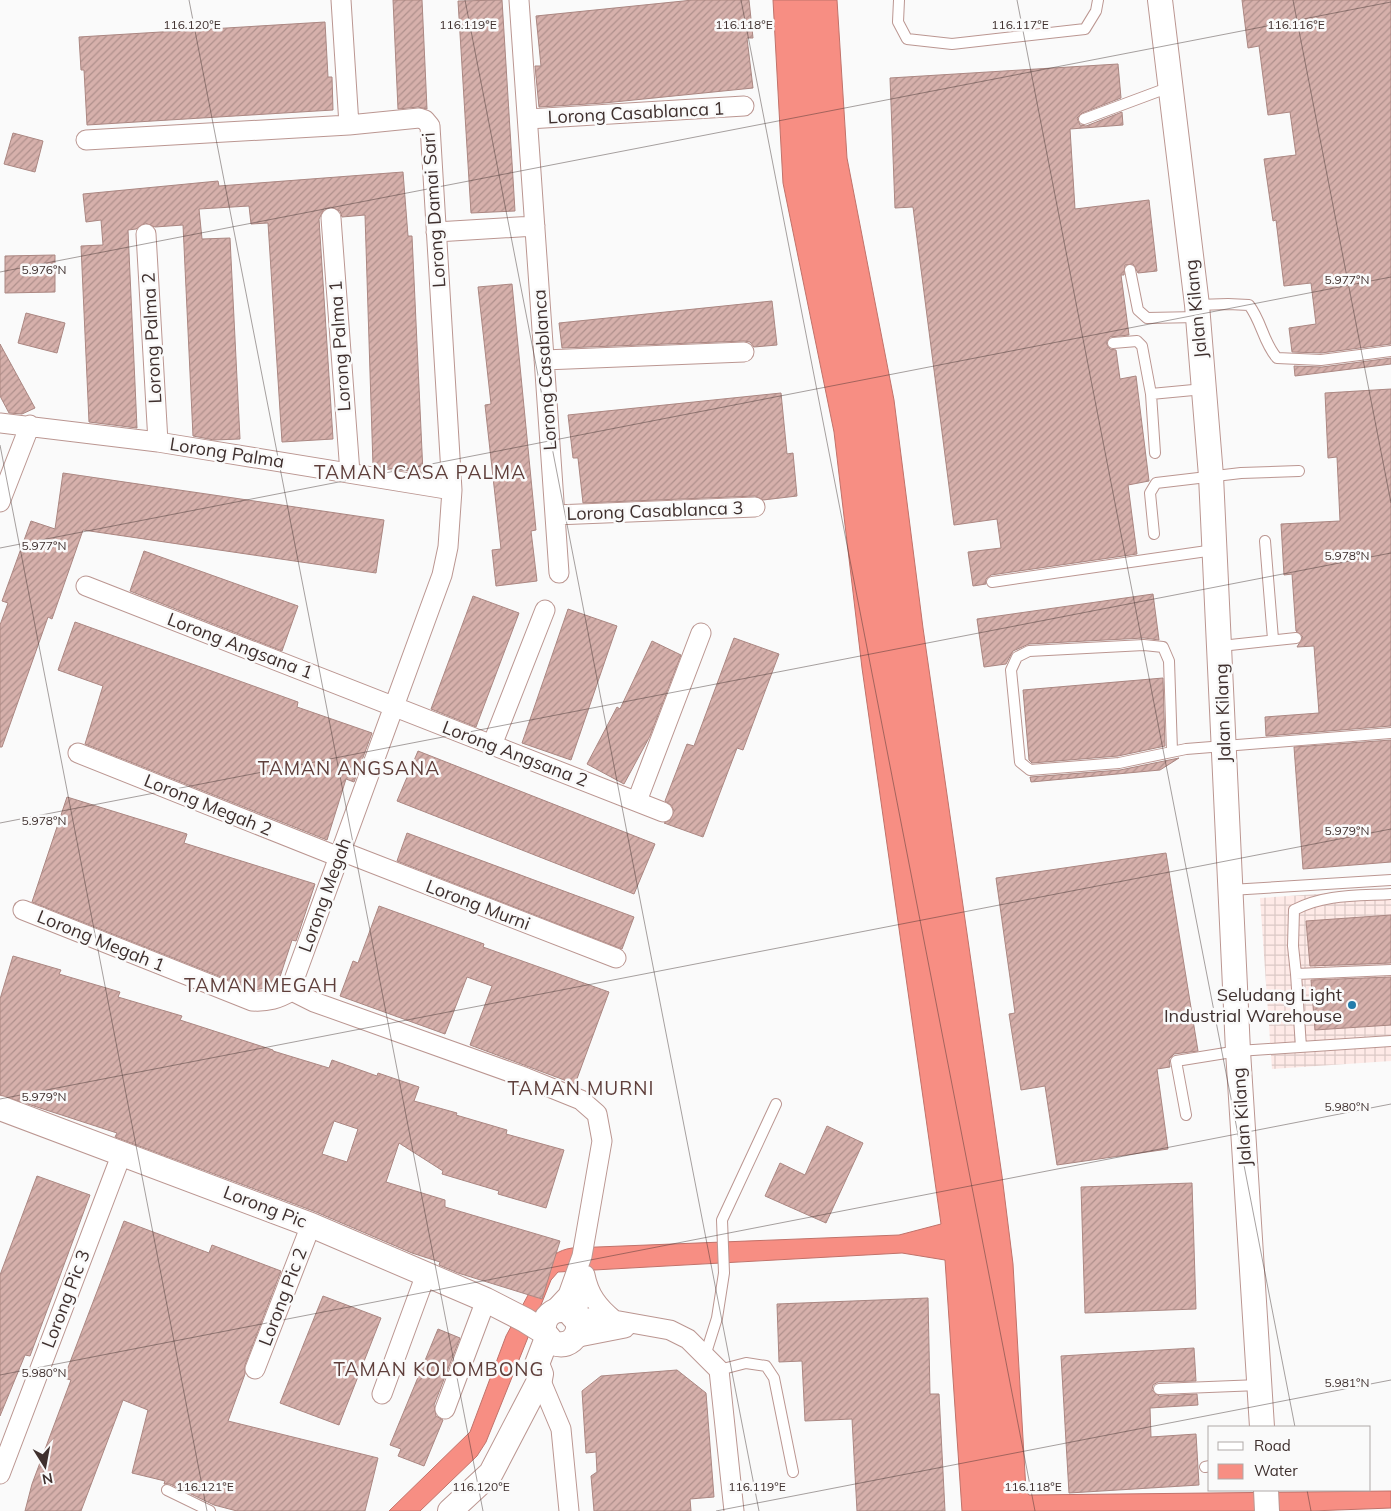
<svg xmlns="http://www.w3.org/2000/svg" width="1391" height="1511" font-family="Mulish,sans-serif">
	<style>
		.industrial { fill: url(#industrial-grid) }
		.water { fill: #f78e83; stroke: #c0726a }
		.building { fill: url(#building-hatch); stroke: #ab8782; fill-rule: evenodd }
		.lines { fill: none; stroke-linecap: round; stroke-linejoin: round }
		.service-casing { stroke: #bb9691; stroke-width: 12 }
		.minor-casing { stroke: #bb9691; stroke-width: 21 }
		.tertiary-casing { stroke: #bb9691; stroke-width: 26 }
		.service { stroke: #fff; stroke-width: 10 }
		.minor { stroke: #fff; stroke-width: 19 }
		.tertiary { stroke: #fff; stroke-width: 24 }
		.ticks { fill: none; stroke: #3f302e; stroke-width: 1; stroke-opacity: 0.45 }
		.poi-dot { fill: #247caa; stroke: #fafafa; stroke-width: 2 }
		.labels { text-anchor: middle; stroke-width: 5; stroke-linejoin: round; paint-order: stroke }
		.street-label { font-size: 18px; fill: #3f302e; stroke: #fafafa }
		.poi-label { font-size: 18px; fill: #3f302e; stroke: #fafafa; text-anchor: end }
		.neighbourhood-label { font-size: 19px; letter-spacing: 1px; fill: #5f3f3b; stroke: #fafafa }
		.ticks-label { font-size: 12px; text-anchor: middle; fill: #3f302e; stroke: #fafafa; stroke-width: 5; stroke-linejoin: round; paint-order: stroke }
	</style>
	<defs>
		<pattern id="industrial-grid" width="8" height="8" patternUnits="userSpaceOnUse" patternTransform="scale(1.25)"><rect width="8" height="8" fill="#feeae7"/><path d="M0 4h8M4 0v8" fill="none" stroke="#dbc9c6"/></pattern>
		<pattern id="building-hatch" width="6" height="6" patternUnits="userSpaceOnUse" patternTransform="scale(1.25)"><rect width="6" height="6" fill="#d6b0ab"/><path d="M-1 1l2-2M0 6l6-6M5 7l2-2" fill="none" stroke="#af908c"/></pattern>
	</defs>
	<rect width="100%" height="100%" fill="#fafafa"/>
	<path class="industrial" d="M1391 889V1061L1272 1069 1260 898Z"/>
	<path class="water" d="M773 0H837L847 158 894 400 923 628 1002 1176 1013 1264 1026 1491 1029 1495 1391 1491V1508L1311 1511H962L945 1260 902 1253 558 1272 551 1280 486 1442 477 1456 420 1511H389L470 1432 506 1336 542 1269C549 1257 558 1250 572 1248L899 1235 941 1224 862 668 834 432 783 183Z"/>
	<path class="building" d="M393 0H422L427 109 418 107 398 109Z
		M502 0 515 211 471 213 458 1Z
		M693 0H749L753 38H747L753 88 604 103 539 107 535 66H541L536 16Z
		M1242 0H1391V344L1321 353 1292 352 1289 328 1316 324 1311 283 1284 286 1276 220 1273 221 1264 159 1296 155 1290 112 1268 115 1259 46 1248 48Z
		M325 22 328 77H332L333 110 87 125 84 70H81L79 37Z
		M1118 64 1121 98 1082 113 1077 118 1080 125 1086 126 1122 112 1123 125 1070 129 1075 209 1149 200 1157 271 1138 273 1133 264 1125 265 1124 275H1121L1129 335 1110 337 1106 343 1110 349 1116 350 1120 379 1136 376 1149 481 1128 485 1137 554 991 575 986 579V584L973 586 968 552 1001 548 997 519 954 525 913 207 895 208 890 78Z
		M13 133 43 141 35 172 4 164Z
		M403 172 408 236H412L423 473 373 466 365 215 342 217 340 211 331 207 324 209 319 219 333 439 282 442 268 223 251 224 249 206 199 209 202 239 230 238 240 439 214 440 193 436 183 225 155 227 145 223 136 229 128 230 137 428 89 422 81 246 103 245 101 220 86 222 83 194 218 181 219 186Z
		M55 255V292L5 293V256Z
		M512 284 536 530 531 531 537 581 496 586 492 550 501 549 485 405 491 404 478 287Z
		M772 301 777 345 754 347 750 342 744 341 562 348 559 323Z
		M26 313 65 323 57 353 18 343Z
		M0 344 35 408 22 414 9 413 0 396Z
		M1391 358V364L1295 376 1294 366 1322 367Z
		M1391 389V726L1266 736 1265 717 1319 713 1314 646 1297 647 1303 637 1296 631 1292 574 1284 575 1281 524 1340 521 1337 457 1328 458 1325 393Z
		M781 393 787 454 793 453 797 496 763 500 755 496 583 503 578 458H573L568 415Z
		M63 473 384 520 376 573 83 530 52 619 48 617 2 747H0V625L8 603 2 601 31 521 55 529Z
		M144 551 298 606 282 651 130 591Z
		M1153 594 1159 640 1144 638 1029 644 1013 651 1006 664 984 667 977 619Z
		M473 596 519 613 476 727 431 709Z
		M568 609 617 626 571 760 522 743Z
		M75 622 298 702 297 707 372 733 354 782 346 779 327 840 85 744 103 686 58 670Z
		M734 638 779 654 743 750 737 748 703 837 664 823 670 820 674 811 671 805 665 801 687 744 694 746Z
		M652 641 681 655 650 736 624 784 587 764 617 707 620 709Z
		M1163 678 1165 746 1118 756 1032 763 1029 760 1023 690Z
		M1391 740V862L1303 869 1294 747Z
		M418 751 655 844 634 894 397 801Z
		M1179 758 1160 770 1031 782 1030 777 1120 770Z
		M67 797 187 834 184 843 315 884 296 941 292 940 277 986 254 990 32 902Z
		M407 833 634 917 622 949 397 861Z
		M1166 853 1198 1051 1174 1054 1169 1059 1170 1067 1157 1069 1168 1149 1057 1165 1045 1086 1021 1090 1009 1014 1015 1013 996 878Z
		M379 906 484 944 483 947 609 992 575 1084 470 1045 492 986 467 977 445 1034 340 996 353 961 358 963Z
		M1391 915V963L1310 966 1306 921Z
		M13 956 61 970 59 974 120 992 118 997 182 1016 180 1020 273 1050V1051L329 1068 332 1060 377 1076 378 1073 419 1087 414 1101 457 1113 456 1115 507 1130 506 1134 564 1150 546 1208 498 1194 499 1191 442 1174 443 1171 399 1143 386 1182 445 1200V1207L560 1241 542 1299 458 1273 439 1265 440 1262 412 1253 316 1212 115 1137 117 1133 0 1095V999ZM334 1121 358 1129 347 1162 322 1154Z
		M1391 977V1025L1315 1030 1311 980Z
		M827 1126 863 1143 826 1223 765 1196 780 1163 805 1175Z
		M37 1176 90 1195 30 1356 25 1355 0 1416V1275Z
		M1192 1183 1196 1309 1085 1313 1081 1187Z
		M124 1221 209 1253 212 1245 281 1271 245 1365V1374L228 1421 378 1458 365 1511H237L214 1505 170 1484H164L165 1481 132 1473 148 1410 123 1400 81 1511H25L32 1484 71 1380 64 1378Z
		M323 1296 381 1318 339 1425 280 1403Z
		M928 1298 930 1394H939L945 1511H857L852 1419 805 1421 802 1361 779 1362 777 1304Z
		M438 1329 460 1338 434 1405 436 1416 443 1420 424 1466 398 1456 401 1449 390 1445Z
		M1194 1348 1196 1381 1158 1382 1153 1385 1152 1390 1159 1396 1197 1394 1198 1405 1150 1408 1151 1437 1196 1434 1199 1485 1069 1493 1061 1356Z
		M677 1370 706 1393 714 1497 690 1499 691 1511H594L591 1476 597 1472 596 1452 586 1453 582 1391 601 1376Z"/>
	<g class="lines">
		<defs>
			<path id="service" d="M899 0 898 22 907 39 952 44 1085 29 1096 11 1098 0
				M1084 119 1170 87
				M1130 270 1138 310 1147 318 1198 317
				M1197 305 1228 304 1249 305C1262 322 1263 342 1277 358L1321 360 1391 351
				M1113 343 1137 341 1142 346 1151 394 1204 389
				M1151 394 1155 453
				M1154 534 1150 493 1156 483 1241 473 1299 471
				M1265 541 1273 639
				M992 582 1214 550
				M1221 646 1296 638
				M1172 751 1169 661 1163 647 1144 645 1029 651 1017 657 1011 670 1020 762 1030 770 1119 763 1186 749 1391 733
				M1230 890 1391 880
				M1391 894C1357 896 1324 894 1294 910L1293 946 1296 974 1391 970
				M1296 974 1301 1047
				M1186 1115 1176 1061 1238 1051 1391 1041
				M705 1356 717 1318 724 1273 722 1220 776 1104
				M719 1370 746 1363 766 1366 774 1378 793 1472
				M1159 1389 1259 1385
				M1205 1467 1210 1466
				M167 1490 210 1511"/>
			<path id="minor" d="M341 0 349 125
				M519 0 559 573
				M528 119 744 106
				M86 140 349 125 419 118 425 120 430 126 452 490 448 547 442 575 295 977 292 991 314 1002 524 1077 581 1100 597 1114 602 1141 582 1256 568 1295 553 1311
				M331 218 350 473
				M436 232 535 226
				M146 234 158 442
				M544 360 744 352
				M0 423 158 442 452 490
				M0 502 30 425
				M555 515 755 507
				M86 586 663 812
				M492 745 545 610
				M78 753 339 857
				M637 801 701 633
				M341 851 616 958
				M23 910 252 1001C268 1002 278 999 292 991
				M585 1275C589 1295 598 1307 614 1320
				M584 1279 576 1317 614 1320 670 1330 688 1339 719 1370 734 1511
				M574 1338 625 1328
				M255 1369 311 1225
				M540 1379 561 1429 569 1511
				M382 1394 426 1274
				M445 1409 486 1300
				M0 1474 122 1153"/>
			<path id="tertiary" d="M1160 0 1197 305 1211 476 1238 1051 1262 1427
				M0 1108 311 1225 486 1300 525 1320 544 1332 553 1343C568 1348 580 1338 578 1322L568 1311C553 1307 542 1317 544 1332
				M1266 1490 1267 1511
				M450 1511 491 1473 540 1379 541 1374 537 1364 547 1338"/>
		</defs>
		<use href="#service" class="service-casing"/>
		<use href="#minor" class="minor-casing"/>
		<use href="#tertiary" class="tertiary-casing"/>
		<use href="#service" class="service"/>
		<use href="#minor" class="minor"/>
		<use href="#tertiary" class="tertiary"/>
	</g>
	<path class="ticks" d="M189 0 483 1511M465 0 759 1511M741 0 1035 1511M1017 0 1295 1427M1293 0 1391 503M0 272 1391 2M0 445 207 1511M0 548 1391 277M0 823 1391 553M0 1099 1391 829M0 1375 1391 1104M1307 1490 1311 1511M716 1511 1391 1380"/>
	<circle class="poi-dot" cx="1352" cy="1005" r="5"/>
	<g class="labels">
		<g class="street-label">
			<text transform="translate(636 113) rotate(-3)" y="6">Lorong Casablanca 1</text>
			<text transform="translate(434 210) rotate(-94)" y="6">Lorong Damai Sari</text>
			<text transform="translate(1196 309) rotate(-96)" y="6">Jalan Kilang</text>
			<text transform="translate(152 338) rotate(-93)" y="6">Lorong Palma 2</text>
			<text transform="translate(340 346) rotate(-94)" y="6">Lorong Palma 1</text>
			<text transform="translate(545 370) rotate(-94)" y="6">Lorong Casablanca</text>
			<text transform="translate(227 453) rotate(9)" y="6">Lorong Palma</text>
			<text transform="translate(655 511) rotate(-2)" y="6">Lorong Casablanca 3</text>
			<text transform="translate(240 646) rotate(21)" y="6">Lorong Angsana 1</text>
			<text transform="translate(1223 713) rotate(-92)" y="6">Jalan Kilang</text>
			<text transform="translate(515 754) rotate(21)" y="6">Lorong Angsana 2</text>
			<text transform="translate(208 805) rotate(22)" y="6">Lorong Megah 2</text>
			<text transform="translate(325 895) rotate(-70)" y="6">Lorong Megah</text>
			<text transform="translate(478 905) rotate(21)" y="6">Lorong Murni</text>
			<text transform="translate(101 941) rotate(22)" y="6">Lorong Megah 1</text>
			<text transform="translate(1242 1117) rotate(-94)" y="6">Jalan Kilang</text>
			<text transform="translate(265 1207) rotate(21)" y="6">Lorong Pic</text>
			<text transform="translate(283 1297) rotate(-69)" y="6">Lorong Pic 2</text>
			<text transform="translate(66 1299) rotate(-69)" y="6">Lorong Pic 3</text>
		</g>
		<g class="poi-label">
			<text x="1342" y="1001">Seludang Light<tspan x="1342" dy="21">Industrial Warehouse</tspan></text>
		</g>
		<g class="neighbourhood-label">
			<text x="420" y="479">TAMAN CASA PALMA</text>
			<text x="349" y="775">TAMAN ANGSANA</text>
			<text x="261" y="992">TAMAN MEGAH</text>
			<text x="581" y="1095">TAMAN MURNI</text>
			<text x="439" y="1376">TAMAN KOLOMBONG</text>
		</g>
	</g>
	<g class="ticks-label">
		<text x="192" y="29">116.120°E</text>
		<text x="744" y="29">116.118°E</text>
		<text x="1020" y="29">116.117°E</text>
		<text x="1296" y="29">116.116°E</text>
		<text x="468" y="29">116.119°E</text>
		<text x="44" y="274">5.976°N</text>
		<text x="1347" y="284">5.977°N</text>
		<text x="44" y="550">5.977°N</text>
		<text x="1347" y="560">5.978°N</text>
		<text x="44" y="825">5.978°N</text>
		<text x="1347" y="835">5.979°N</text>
		<text x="44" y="1101">5.979°N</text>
		<text x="1347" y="1111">5.980°N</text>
		<text x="44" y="1377">5.980°N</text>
		<text x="1347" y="1387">5.981°N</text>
		<text x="205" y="1491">116.121°E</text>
		<text x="481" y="1491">116.120°E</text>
		<text x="757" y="1491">116.119°E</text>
		<text x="1033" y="1491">116.118°E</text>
	</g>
	<rect x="1208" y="1426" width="162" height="65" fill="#fafafa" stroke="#afa9a8"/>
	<rect x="1218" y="1442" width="25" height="8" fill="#ffffff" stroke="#afa9a8"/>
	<text x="1254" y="1451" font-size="15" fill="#3f302e">Road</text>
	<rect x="1218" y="1464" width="25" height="15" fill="#f78e83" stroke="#afa9a8"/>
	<text x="1254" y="1476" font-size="15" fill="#3f302e">Water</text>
	<g transform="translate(45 1466) rotate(169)" stroke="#fafafa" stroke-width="4" paint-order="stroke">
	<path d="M0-4L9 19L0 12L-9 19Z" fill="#3f302e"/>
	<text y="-8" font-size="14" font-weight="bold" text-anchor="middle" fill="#3f302e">N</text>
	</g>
</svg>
